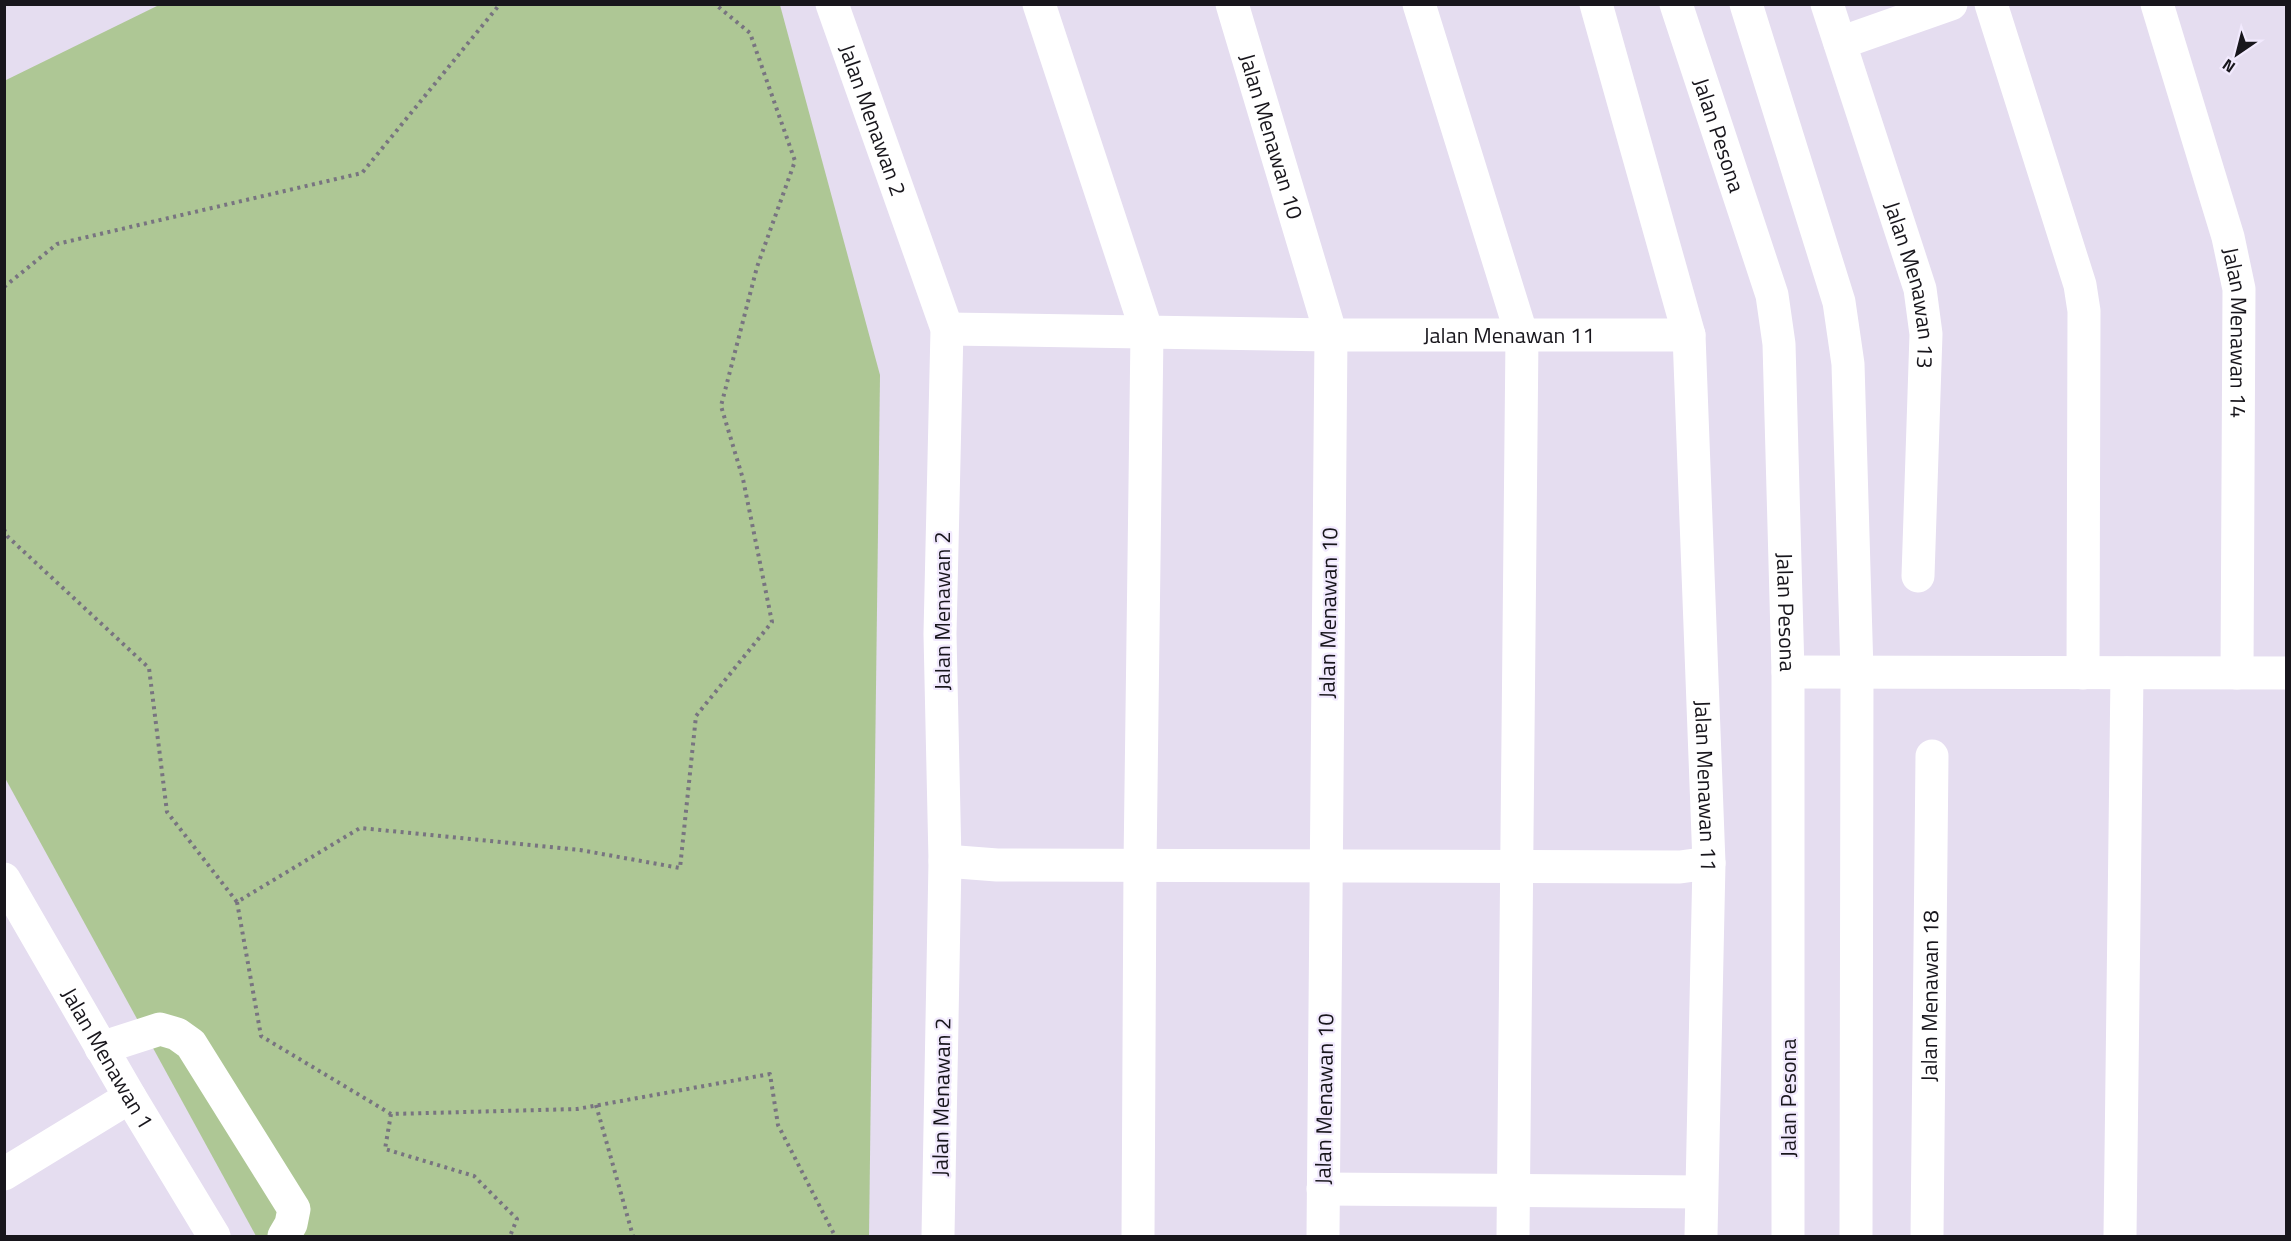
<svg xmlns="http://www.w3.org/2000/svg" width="2291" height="1241" font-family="'Titillium Web',sans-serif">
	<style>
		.green { fill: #aec795 }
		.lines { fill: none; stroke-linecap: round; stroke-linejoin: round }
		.path { stroke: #787480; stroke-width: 4; stroke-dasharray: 3 4.5; stroke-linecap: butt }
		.minor { stroke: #fff; stroke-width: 33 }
		.labels { text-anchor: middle; stroke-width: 4.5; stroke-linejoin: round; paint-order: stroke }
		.street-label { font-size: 22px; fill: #18161c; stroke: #f2eafe }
	</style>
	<rect width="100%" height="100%" fill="#e5ddf0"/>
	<path class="green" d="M159 5H780L880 375 869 1236H256L5 778 4 81Z"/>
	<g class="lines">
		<path class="path" d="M4 287 57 244 362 173 500 4
			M4 529 7 536 149 668 167 812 237 902 360 828 580 850 680 868 696 716 772 622 743 479 721 406 757 267 795 161 750 33 715 4
			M237 902 261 1036 391 1114 577 1109 770 1074 778 1125 835 1236
			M596 1105 633 1236
			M391 1114 385 1149 474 1176 517 1219 510 1236"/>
		<g class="minor">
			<path id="s1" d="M832 4 947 329 940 634 945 861 938 1236"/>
			<path d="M1039 4 1147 332 1140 865 1138 1236"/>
			<path id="s2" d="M1232 4 1331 335 1323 1236"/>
			<path d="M1419 4 1522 336 1513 1236"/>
			<path id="s3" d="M1596 4 1689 335 1709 863 1701 1236"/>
			<path id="s4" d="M1676 4 1772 295 1779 344 1788 672V1236"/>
			<path d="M1746 4 1839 302 1848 364 1857 672 1856 1236"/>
			<path id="s5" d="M1827 4 1920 289 1926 334 1918 576"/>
			<path d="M1991 4 2080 285 2084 311 2083 673"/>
			<path id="s6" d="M2157 4 2228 237 2239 289 2237 673"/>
			<path d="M1840 43 1951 4"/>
			<path id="s7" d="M947 329 1331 335H1689"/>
			<path d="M1788 672 2286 673"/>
			<path d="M945 861 997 865 1680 867 1709 863"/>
			<path id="s8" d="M4 879 130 1097 214 1236"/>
			<path d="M101 1048 160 1029 177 1034 191 1044 294 1209 291 1224 284 1236"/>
			<path d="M4 1174 130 1097"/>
			<path d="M1323 1189 1701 1192"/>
			<path id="s9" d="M1927 1236 1932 756"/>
			<path d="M2120 1236 2127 673"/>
		</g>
	</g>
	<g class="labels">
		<g class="street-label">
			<text dy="8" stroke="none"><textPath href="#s1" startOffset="123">Jalan Menawan 2</textPath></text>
			<text dy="8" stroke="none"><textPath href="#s2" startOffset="138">Jalan Menawan 10</textPath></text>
			<text dy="8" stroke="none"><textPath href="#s4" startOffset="138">Jalan Pesona</textPath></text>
			<text dy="8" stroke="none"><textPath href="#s5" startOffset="294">Jalan Menawan 13</textPath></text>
			<text dy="8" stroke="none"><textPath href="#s6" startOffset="340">Jalan Menawan 14</textPath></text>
			<text dy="8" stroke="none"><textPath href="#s7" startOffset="562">Jalan Menawan 11</textPath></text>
			<text transform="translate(942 611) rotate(-90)" y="8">Jalan Menawan 2</text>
			<text dy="8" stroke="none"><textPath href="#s4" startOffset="624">Jalan Pesona</textPath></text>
			<text transform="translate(1328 613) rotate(-89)" y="8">Jalan Menawan 10</text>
			<text dy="8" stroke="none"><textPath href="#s3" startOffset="795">Jalan Menawan 11</textPath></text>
			<text dy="8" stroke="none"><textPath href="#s9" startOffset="240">Jalan Menawan 18</textPath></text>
			<text dy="8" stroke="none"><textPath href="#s8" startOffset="207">Jalan Menawan 1</textPath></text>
			<text transform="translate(941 1097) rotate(-89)" y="8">Jalan Menawan 2</text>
			<text transform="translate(1788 1098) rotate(-90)" y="8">Jalan Pesona</text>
			<text transform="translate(1324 1099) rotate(-89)" y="8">Jalan Menawan 10</text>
		</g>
	</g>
	<rect width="2291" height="1241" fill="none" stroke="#18161c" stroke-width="12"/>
	<g transform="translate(2237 54) rotate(215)" stroke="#f2eafe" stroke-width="4.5" paint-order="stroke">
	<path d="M0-4.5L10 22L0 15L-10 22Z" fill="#18161c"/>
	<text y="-9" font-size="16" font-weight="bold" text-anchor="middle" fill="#18161c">N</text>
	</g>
</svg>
